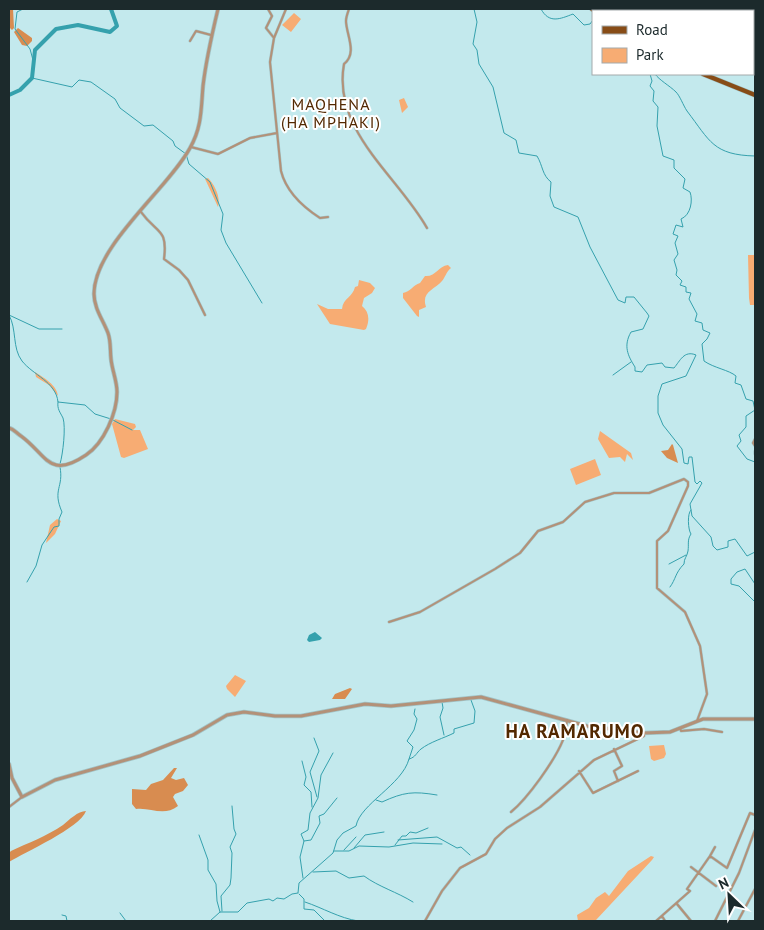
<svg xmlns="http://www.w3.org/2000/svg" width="764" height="930" font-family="'PT Sans',sans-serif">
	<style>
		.green { fill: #f7ac73 }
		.forest { fill: #d88c50 }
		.water { fill: #35a1ad }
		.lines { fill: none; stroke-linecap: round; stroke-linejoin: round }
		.stream { stroke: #35a1ad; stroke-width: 1 }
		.river { stroke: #35a1ad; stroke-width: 4 }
		.minor-casing { stroke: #a2c3c6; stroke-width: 3 }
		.tertiary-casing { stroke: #a2c3c6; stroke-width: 4.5 }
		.primary-casing { stroke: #a2c3c6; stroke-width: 5.5 }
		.minor { stroke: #b39178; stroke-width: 2 }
		.tertiary { stroke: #b39178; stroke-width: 3 }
		.primary { stroke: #874c17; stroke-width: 4.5 }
		.labels { text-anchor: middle; stroke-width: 4; stroke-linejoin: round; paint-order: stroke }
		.quarter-label { font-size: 16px; letter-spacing: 1px; fill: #522800; stroke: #fff }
		.district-label { font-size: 19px; font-weight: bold; letter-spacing: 1px; fill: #522800; stroke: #fff }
	</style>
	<rect width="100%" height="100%" fill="#c3e9ed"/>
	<path class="green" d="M294 13 301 19 291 32 282 25Z
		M404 98 408 107 402 113 399 100Z
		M208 178C215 185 221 198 218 207L206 181 205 179Z
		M748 255H755V305H750L749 298Z
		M448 265 451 268C446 272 445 278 442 281 434 290 421 292 426 307L419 310V317L417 316 403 298V293C410 292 413 285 420 283L425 276C436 277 438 266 448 265Z
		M359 280 370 283 375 288 372 293 364 298 362 306C369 312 370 319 366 329L364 330 330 324 317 304 328 309H342C343 298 353 297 355 287L358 286Z
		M35 372C44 378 57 385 58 396L49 385 36 377Z
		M115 419 135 424 136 427 133 430H140L148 449 124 458 121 457 112 424Z
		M600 431 631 453 633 460 627 454 625 462 620 457 609 458 598 439Z
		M595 459 601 475 576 485 570 469Z
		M57 519 61 521 55 534 46 543 50 525Z
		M235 675 246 681 235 697 227 689 226 686Z
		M664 745 666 754 664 758 654 761 651 759 649 746Z
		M651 856 654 857 652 860 596 920 578 921 577 915 589 908 596 898 605 892 609 896 628 871Z"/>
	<path class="forest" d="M9 9H13L14 28 12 30 9 27Z
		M18 28 32 38V41L27 46 22 45 14 32Z
		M672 444 673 445 678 463 667 458 661 451 668 450Z
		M350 688 352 689 345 699H332L335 694Z
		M174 768H177L171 778 176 780 184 778 188 785 183 791 175 794 173 797 178 806C164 817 150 807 136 809L132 804V789L146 790 151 784 163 780Z
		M86 811C80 828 25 852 9 862V853L11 851C28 843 47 836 63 825 69 820 78 811 86 811Z"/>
	<path class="water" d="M315 632 322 638 320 640 309 642 307 640 309 635Z"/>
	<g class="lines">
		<path class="stream" d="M23 9 17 12 15 29 30 49 33 60
			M474 9 477 22 473 44 477 50 479 64 493 87 504 133 516 140 519 153 537 156C543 166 542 175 551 182L550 196 554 207 578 217 590 247 618 300 625 303 626 297H634L647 313 649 316 643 329 631 332C623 346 628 356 635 367V371L642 372 647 365 662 363 665 367 674 368C680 361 684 350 696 355L686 376 662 384 658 396V413L663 425 682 449 684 463 688 464 689 457H692L695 482 697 484 700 481 702 483 690 504 692 516 711 537 713 546 717 550 728 547V541L735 539 747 556 755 552
			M541 9C549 24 560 19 573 14L584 25 590 24 593 20
			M753 48 755 49
			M650 74 652 81 650 86 654 91 653 101 658 107 657 126 663 156 674 160V168L685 179 683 188 690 192C693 200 691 215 681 219L683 227 676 225 673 234 678 236 675 243 678 254 674 260 677 270 676 275 682 281 680 285 686 287V292L691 293 689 299 697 314 695 321 702 323 703 330 710 333 707 339 702 344 704 361C714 368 729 370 736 376L735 383 741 385 746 399 753 401 755 410 746 416V427L739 435 741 441 737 446 747 459 755 462
			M655 74C659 80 670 86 676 92 680 96 683 105 687 111 710 141 713 155 755 156
			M32 78 72 87 79 80 91 82 115 99 120 108 144 126 153 125 173 141 175 146 186 154 189 164 210 182 223 214 221 230 226 243 262 303
			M9 315C17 329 12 348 22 361 33 375 56 382 58 402L85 405 95 414 111 419 132 430
			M9 315 39 329H62
			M613 375 631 362
			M58 402C57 409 60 412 63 418 66 427 63 454 60 464
			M669 564 686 555
			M27 582 36 566 42 545 54 527 59 526V519L62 512C52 489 64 488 60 467
			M755 584 745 569 737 572 731 579V584L739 586 755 602
			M670 587C676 579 675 573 684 564 684 558 687 557 688 551 689 544 687 540 691 534 688 530 687 513 691 510
			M442 702 443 708 440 717 444 735
			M314 738 319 751 310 772 317 797
			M409 759 413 747 407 741 414 730 417 719 414 714 415 709
			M302 761 306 777 304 785 311 792 312 807
			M376 800 382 802C404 792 413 791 437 795
			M199 835 208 860V870L216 884 217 901 220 912
			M398 840 437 837 457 848 461 847 470 855
			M304 841 311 840 320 823 319 816 324 814 337 798
			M395 845 402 836H406L410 832 416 833 428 828
			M354 848 365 835 384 832
			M344 850 356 837
			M334 851H349L359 846 389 847 413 843 442 844
			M313 872 336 871 349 878 364 876C379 887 397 892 413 902
			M303 878 300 857 304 841 301 834 308 830 310 813 318 798 321 775 333 753
			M299 894 304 899V909L314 910 325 921
			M305 902C323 908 339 918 358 921
			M222 911 221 896 230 885 231 878 232 853 230 847 236 834 234 829 232 806
			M120 913 126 921
			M62 915 66 916 67 921
			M210 921 220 912H238L247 903 269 899 273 901 277 898 284 899 292 894 298 893 299 883 333 853 337 840 343 833 356 826C360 804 402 785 409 759 416 757 416 753 421 749 430 742 444 738 454 733V729L474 723 475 711 471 700"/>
		<path class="river" d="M9 95 20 90 32 78 35 50 56 29 78 25 110 32 117 26 111 9"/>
		<defs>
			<path id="minor" d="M268 9 272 16 266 28 274 38
				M286 9 274 38 270 62 281 171C286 191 303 207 320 218L328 217
				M349 9C348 12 346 17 346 21 346 34 358 53 344 64 332 131 398 176 427 228
				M190 41 196 31 211 35
				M191 147 218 154 250 138 277 133
				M141 212C157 234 168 228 164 259L179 270 188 280 205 315
				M755 439 753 443 755 446
				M755 451V454
				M389 622 420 612 495 569 520 553 538 531 563 522 585 502 614 493H649L684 479 688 482V486L668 531 657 541V588L685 612 700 646 707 694 697 721
				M680 728 681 731 704 729 722 732
				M614 749 622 766 614 771 618 781
				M579 771 593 793 638 771
				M9 807 22 797
				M511 812C528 798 555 760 563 740 566 734 566 727 567 720
				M710 856 715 847
				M691 867 716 886
				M677 904 691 921
				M662 916 665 921
				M425 921 442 891 460 868 486 854 495 839 507 828 540 807 594 760 644 736V733
				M656 921 690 891 687 889 710 856 727 868 750 813 755 815
				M715 921 739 873 755 830
				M738 921 755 889"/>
			<path id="tertiary" d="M9 428C14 429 16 433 21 436 47 455 49 480 86 455 104 443 117 413 117 392 117 381 112 370 111 359 110 350 111 341 108 333 103 320 94 308 94 294 94 246 167 190 190 148 202 127 201 109 203 86 206 60 212 34 218 9
				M9 764 12 778 22 797 55 780 140 756 193 735 227 715 244 712 275 716H301L365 704 391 706 481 697 587 726 644 733 670 732 703 719H755"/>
			<path id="primary" d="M592 9 595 11
				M703 74 755 95"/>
		</defs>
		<use href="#minor" class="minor-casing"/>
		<use href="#tertiary" class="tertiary-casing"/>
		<use href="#primary" class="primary-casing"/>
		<use href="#minor" class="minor"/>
		<use href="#tertiary" class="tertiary"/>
		<use href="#primary" class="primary"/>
	</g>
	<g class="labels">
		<g class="quarter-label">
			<text x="331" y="110">MAQHENA<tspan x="331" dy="18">(HA MPHAKI)</tspan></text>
		</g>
		<g class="district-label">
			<text x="575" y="738">HA RAMARUMO</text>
		</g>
	</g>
	<rect width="764" height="930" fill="none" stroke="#1c2a2c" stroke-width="20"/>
	<rect x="592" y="10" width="162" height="65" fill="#ffffff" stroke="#a4aaab"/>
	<rect x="602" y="26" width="25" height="8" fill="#874c17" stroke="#a4aaab"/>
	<text x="636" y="35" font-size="15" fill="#1c2a2c">Road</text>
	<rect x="602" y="48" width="25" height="15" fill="#f7ac73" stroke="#a4aaab"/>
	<text x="636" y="60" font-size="15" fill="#1c2a2c">Park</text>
	<g transform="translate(729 895) rotate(335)" stroke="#ffffff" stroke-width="4" paint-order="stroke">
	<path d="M0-4L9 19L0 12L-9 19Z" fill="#1c2a2c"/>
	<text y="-8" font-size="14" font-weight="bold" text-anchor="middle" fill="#1c2a2c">N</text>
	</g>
</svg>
